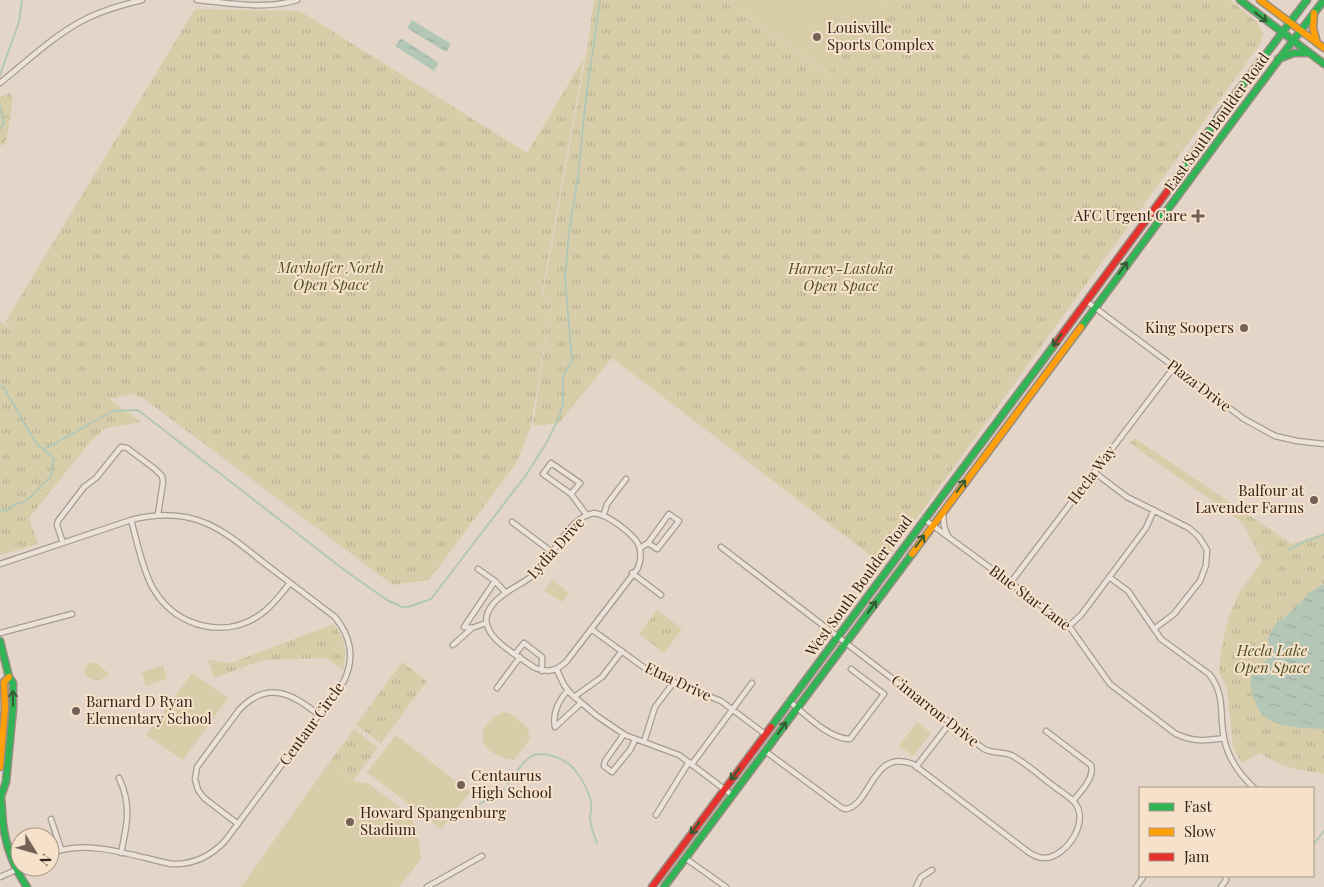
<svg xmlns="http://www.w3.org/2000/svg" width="1324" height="887" font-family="'Playfair Display',serif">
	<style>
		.green { fill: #d7cea9 }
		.forest { fill: url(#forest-crowns) }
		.park { fill: url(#park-tufts) }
		.water { fill: url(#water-ripples) }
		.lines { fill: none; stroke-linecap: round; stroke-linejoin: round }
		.stream { stroke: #b4c7b7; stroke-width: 2 }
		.street-casing { stroke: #a79b92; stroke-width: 7 }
		.fast-casing { stroke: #978b82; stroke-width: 9 }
		.slow-casing { stroke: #978b82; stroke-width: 9 }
		.jam-casing { stroke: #978b82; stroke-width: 9 }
		.street { stroke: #ebe3da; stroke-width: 4.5 }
		.fast { stroke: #30b455; stroke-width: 6 }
		.slow { stroke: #ff9f0a; stroke-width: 6 }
		.jam { stroke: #e5322d; stroke-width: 6 }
		.oneway { stroke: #335c32 }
		.poi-dot { fill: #726157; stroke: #f6e2cb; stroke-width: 2 }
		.labels { text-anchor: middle; stroke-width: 4; stroke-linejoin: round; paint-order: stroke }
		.poi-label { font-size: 15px; fill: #35221a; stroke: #f6e2cb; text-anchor: start }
		.street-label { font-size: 15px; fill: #35221a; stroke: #f6e2cb }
		.park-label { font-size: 15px; font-style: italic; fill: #4f5220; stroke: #f6e2cb }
	</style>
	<defs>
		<pattern id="forest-crowns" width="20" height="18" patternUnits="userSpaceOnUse" patternTransform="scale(1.25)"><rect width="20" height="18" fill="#d7cea9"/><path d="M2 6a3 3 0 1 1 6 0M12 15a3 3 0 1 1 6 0" fill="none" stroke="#b9b191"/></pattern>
		<pattern id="park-tufts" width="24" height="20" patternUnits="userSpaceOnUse" patternTransform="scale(1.25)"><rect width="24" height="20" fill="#d7cea9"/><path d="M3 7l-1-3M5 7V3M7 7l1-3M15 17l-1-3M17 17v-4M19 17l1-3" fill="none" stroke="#b9b191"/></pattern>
		<pattern id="water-ripples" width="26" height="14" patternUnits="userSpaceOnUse" patternTransform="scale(1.25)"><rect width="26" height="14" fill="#b4c7b7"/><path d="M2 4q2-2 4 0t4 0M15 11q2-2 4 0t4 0" fill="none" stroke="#9bab9d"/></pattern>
	</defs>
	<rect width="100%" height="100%" fill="#e3d6c8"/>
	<path class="green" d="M725 0H885L829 74Z
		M552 580 569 593 562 602 544 590Z
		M163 665 167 679 146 686 142 672Z
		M192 673 228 698 183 760 146 735Z
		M503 712 511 714 528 728 530 739 514 760C480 756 470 728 503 712Z
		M917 722 931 733 913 756 899 746Z
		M396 735 470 792 441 829 367 772Z
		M329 763 353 781 369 784 409 814 417 829 421 859 399 887H241Z"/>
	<path class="forest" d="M10 93 13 99 6 143 0 146V97Z"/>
	<path class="park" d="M594 0H725L828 74 885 0H1230L1257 22 1263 33 1260 44 883 565 612 358 559 423 533 426 550 310 531 426 517 462 429 580 393 585 143 398 130 394 109 399 141 422 106 428 90 442 29 518 38 544 0 555V321L12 330 5 322 195 9 300 11 527 153 584 58 542 294 551 307 543 294 588 44Z
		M1134 438 1292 544 1324 533V775L1321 773C1297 770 1281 767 1260 753L1241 763 1233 746 1227 688 1219 672 1222 644 1229 617 1239 593 1262 561 1243 523 1130 443Z
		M657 610 682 629 664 653 639 634Z
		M334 624C346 642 347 649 343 670L326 658 263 660 214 678 208 660 231 663Z
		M402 662 427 681 381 743 356 725Z
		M89 663H97L109 674C101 682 93 682 85 674V668Z
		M354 729 378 747 353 781 329 763Z"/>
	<path class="water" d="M412 20 451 44 446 52 407 28Z
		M401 38 439 63 434 71 395 46Z
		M1324 584V729C1309 729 1279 727 1266 718 1259 713 1255 703 1253 694 1250 687 1249 679 1253 672 1257 663 1265 664 1270 657L1268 638 1275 624 1291 612 1311 592Z"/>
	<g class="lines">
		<path class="stream" d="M0 75 19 22 22 0
			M0 106 4 124 0 129
			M0 386 4 388 36 443 54 459 51 476 26 501 14 505 7 511 0 510
			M43 450 113 411 138 410 343 569 387 600 402 607H408L431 599 526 475 547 442 559 417 563 404V376L572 361 565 277 569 232 578 177 586 97 600 0
			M1289 549 1306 541 1324 535
			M508 784C514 776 521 763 530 757 543 749 566 759 575 770 582 779 588 790 591 801 592 807 591 811 590 817 590 826 594 835 597 843
			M470 810 504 789
			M1313 845 1324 831"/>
		<defs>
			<path id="street" d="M197 0C229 3 265 10 297 0
				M0 83C26 62 51 38 80 22 99 11 121 5 142 0
				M1086 301 1244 419 1275 436 1297 441 1324 444
				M1094 472 1127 497 1189 528 1199 537 1207 550 1206 565 1200 581 1174 614 1154 629
				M571 494 580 483 551 463 543 474 571 494 586 514
				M943 512 944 526 948 536
				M594 513C605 515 610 519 619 525 635 537 646 546 638 568L566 662C556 671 548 673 535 668 521 658 491 642 487 625 485 618 488 610 493 604 505 589 526 584 539 570 555 552 570 517 594 513Z
				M604 514 607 504 626 479
				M924 519 1069 626 1110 684 1176 734C1194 742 1204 741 1224 738
				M131 520C137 541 144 576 156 593 179 628 227 639 261 614 273 606 281 594 290 583
				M512 522 552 552
				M63 543 57 525 58 521 84 487 96 478 121 447 127 448 155 469 162 476 163 482 158 515
				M721 547 984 749C993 754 1004 751 1013 756 1027 764 1039 775 1051 784 1058 790 1069 796 1075 803 1090 822 1066 857 1045 858 1038 858 1032 855 1027 851L913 764C872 748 871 805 846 809L842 808 765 751
				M640 548 648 543 669 514 679 521 657 549 648 543
				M0 564 131 520C154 514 181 513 203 522 226 531 245 548 264 563 288 581 311 599 335 617 351 637 355 657 344 681L225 841C210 857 193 865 171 864 134 856 85 838 50 854
				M478 569 495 581 506 593
				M632 573 661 595
				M1109 577 1128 591 1161 639 1209 674C1226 695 1219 714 1224 738 1228 759 1239 774 1254 788
				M1011 582 1174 367
				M486 623 472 628 464 627 495 581
				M1069 626 1081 615 1146 528 1154 510
				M591 629 653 674 721 701 765 734
				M0 633 72 614
				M453 645 472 628
				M515 654 524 643 542 657V671
				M557 670 564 685 571 694 597 716 625 735 679 755 732 795
				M497 688 520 657
				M568 690C559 700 552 713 555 727L581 703
				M574 697 602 677 622 651
				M789 701C805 714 829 739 850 739L884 694 851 669
				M1046 731 1091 765C1095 778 1080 792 1073 801
				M624 734 605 761 604 766 612 772 630 750 635 740
				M644 742 655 707 674 682
				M692 764 752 683
				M916 767 950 723
				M119 778C132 805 127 825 121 853
				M656 815 689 762
				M51 819 61 849
				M238 824 204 798 198 790 195 779 197 767 239 710C267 680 292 693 319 715
				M685 858 726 887
				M0 877 23 867
				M427 887 482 856
				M916 887 921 877 932 870
				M1136 887 1144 876
				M1221 887 1226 880 1225 876"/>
			<path id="fast" d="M1240 0 1324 64
				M1278 59 1294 53H1309
				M1172 185 1219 116 1307 0
				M1081 327C1162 218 1241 108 1324 0
				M0 641 9 677 13 683V708L6 782 1 796
				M771 727 1055 344
				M0 792C2 803 2 813 3 824 6 847 14 868 27 887
				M664 887 912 554"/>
			<path id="slow" d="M1260 0 1324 48
				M1314 13 1313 28 1317 43
				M912 554 1081 327
				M0 767 5 708 4 682 9 677"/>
			<path id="jam" d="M1055 344 1172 185
				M652 887 771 727"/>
		</defs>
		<use href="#street" class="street-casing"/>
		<use href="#fast" class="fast-casing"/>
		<use href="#slow" class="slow-casing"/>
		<use href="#jam" class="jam-casing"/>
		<use href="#street" class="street"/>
		<use href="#fast" class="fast"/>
		<use href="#slow" class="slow"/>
		<use href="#jam" class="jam"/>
	</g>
	<defs><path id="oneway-shaft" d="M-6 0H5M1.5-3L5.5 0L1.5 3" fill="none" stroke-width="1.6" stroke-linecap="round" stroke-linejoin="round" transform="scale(1.25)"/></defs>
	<g class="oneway">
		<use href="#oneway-shaft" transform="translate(1261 17) rotate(38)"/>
		<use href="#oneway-shaft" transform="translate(1123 268) rotate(-53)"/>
		<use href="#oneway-shaft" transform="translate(1057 340) rotate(126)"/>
		<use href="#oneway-shaft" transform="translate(961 486) rotate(-53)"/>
		<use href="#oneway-shaft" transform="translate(920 541) rotate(-53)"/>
		<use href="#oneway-shaft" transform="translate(872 607) rotate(-54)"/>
		<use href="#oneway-shaft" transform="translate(13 698) rotate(-91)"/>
		<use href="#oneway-shaft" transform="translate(782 728) rotate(-54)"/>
		<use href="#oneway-shaft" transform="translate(735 774) rotate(128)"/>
		<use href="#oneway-shaft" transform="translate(695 828) rotate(126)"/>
	</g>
	<g class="poi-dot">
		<circle cx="817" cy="37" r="5"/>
		<path d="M1195.5 208.5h5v5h5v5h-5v5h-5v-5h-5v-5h5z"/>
		<circle cx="1244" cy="328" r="5"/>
		<circle cx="1314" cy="500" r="5"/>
		<circle cx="76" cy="711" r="5"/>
		<circle cx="461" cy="785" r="5"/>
		<circle cx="350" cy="822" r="5"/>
	</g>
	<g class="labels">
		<g class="poi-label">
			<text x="827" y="33">Louisville<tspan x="827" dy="17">Sports Complex</tspan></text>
			<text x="1187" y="221" text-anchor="end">AFC Urgent Care</text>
			<text x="1234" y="333" text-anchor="end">King Soopers</text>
			<text x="1304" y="496" text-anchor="end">Balfour at<tspan x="1304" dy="17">Lavender Farms</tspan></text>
			<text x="86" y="707">Barnard D Ryan<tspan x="86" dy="17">Elementary School</tspan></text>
			<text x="471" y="781">Centaurus<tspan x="471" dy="17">High School</tspan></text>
			<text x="360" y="818">Howard Spangenburg<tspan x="360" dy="17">Stadium</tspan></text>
		</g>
		<g class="street-label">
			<text transform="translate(1217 122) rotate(-54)" y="5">East South Boulder Road</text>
			<text transform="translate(1199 386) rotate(37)" y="5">Plaza Drive</text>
			<text transform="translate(1092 475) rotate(-53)" y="5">Hecla Way</text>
			<text transform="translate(556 548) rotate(-48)" y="5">Lydia Drive</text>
			<text transform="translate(859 586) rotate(-54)" y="5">West South Boulder Road</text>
			<text transform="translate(1030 598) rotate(37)" y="5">Blue Star Lane</text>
			<text transform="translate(678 682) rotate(25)" y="5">Etna Drive</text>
			<text transform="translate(935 711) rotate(38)" y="5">Cimarron Drive</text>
			<text transform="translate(312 724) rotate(-54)" y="5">Centaur Circle</text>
		</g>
		<g class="park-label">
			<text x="331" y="273">Mayhoffer North<tspan x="331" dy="17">Open Space</tspan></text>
			<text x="841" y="274">Harney-Lastoka<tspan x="841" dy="17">Open Space</tspan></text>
			<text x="1272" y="656">Hecla Lake<tspan x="1272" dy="17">Open Space</tspan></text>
		</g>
	</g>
	<rect x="1139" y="787" width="175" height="90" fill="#f6e2cb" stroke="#a99584"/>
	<rect x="1149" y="803" width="25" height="8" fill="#30b455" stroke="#a99584"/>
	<text x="1184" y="812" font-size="15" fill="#35221a">Fast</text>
	<rect x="1149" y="828" width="25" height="8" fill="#ff9f0a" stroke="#a99584"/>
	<text x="1184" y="837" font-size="15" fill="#35221a">Slow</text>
	<rect x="1149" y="853" width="25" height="8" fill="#e5322d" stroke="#a99584"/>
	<text x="1184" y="862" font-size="15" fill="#35221a">Jam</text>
	<g transform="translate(35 852) rotate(127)"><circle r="24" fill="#f6e2cb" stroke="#a99584"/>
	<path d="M0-4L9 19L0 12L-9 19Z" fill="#726157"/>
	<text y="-8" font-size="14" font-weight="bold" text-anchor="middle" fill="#35221a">N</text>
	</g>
</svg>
